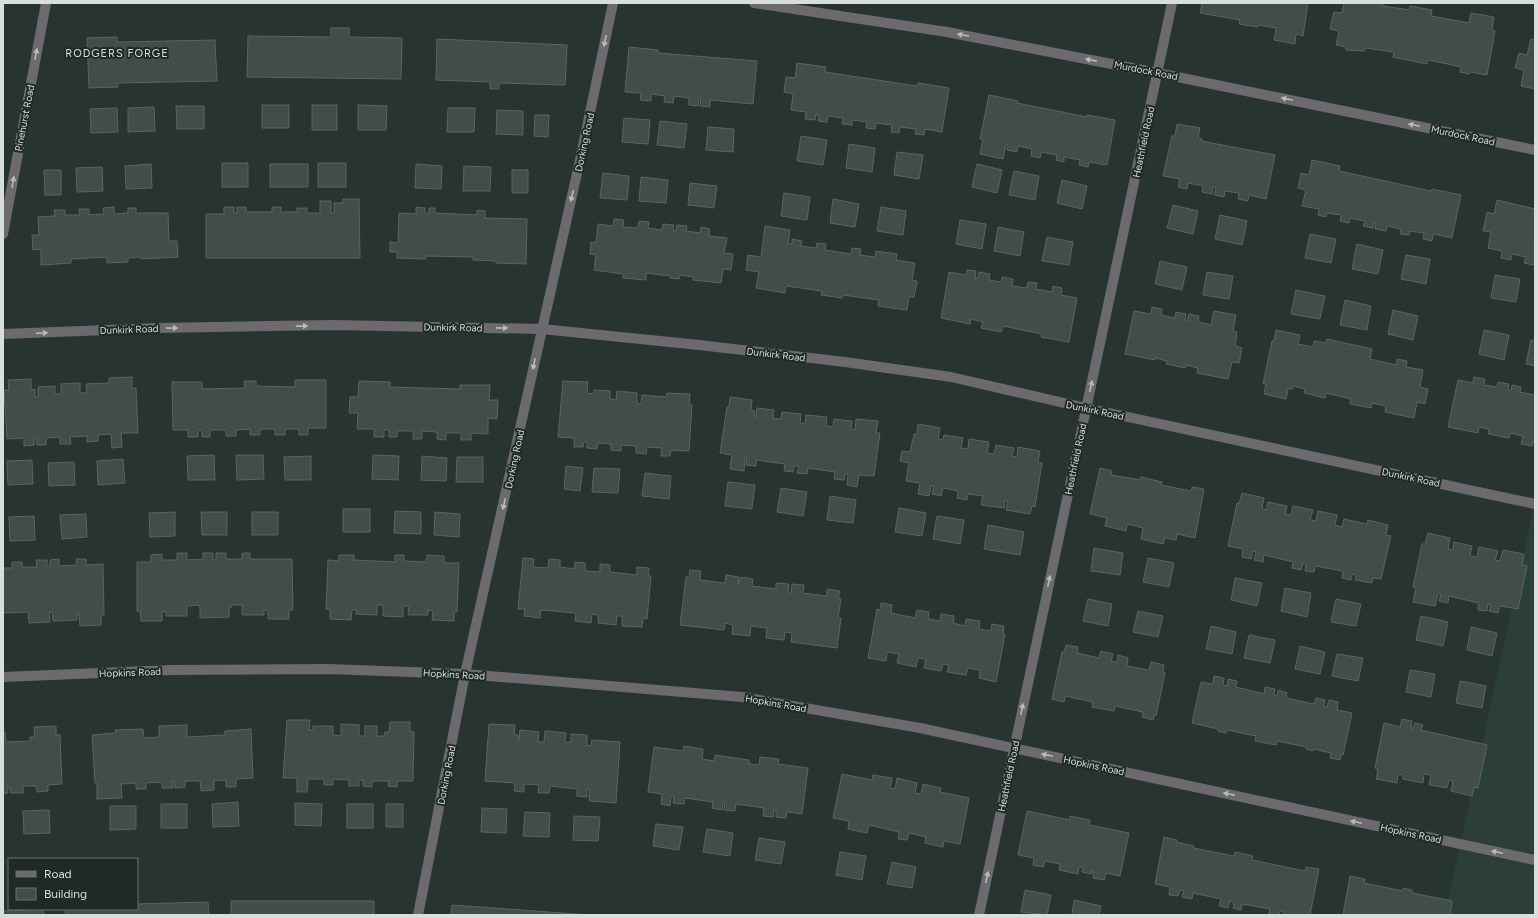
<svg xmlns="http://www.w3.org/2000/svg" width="1538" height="918" font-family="Figtree,sans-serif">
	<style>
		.built { fill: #2c3f37 }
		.building { fill: #414e48; stroke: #596660 }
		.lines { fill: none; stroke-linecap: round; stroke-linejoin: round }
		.minor { stroke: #6c6a6f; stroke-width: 10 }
		.oneway { fill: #b7bbbb }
		.labels { text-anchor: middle; stroke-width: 4; stroke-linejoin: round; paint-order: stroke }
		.street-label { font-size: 10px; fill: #d7dedb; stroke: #1e2a25 }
		.neighbourhood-label { font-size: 11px; letter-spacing: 1px; fill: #d1e0d9; stroke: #1e2a25 }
	</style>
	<rect width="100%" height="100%" fill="#28342f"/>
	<path class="built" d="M1535 502V915H1445L1493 694Z"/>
	<path class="building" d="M1202 3H1308L1303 36 1296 34 1295 44 1274 40 1276 28 1258 25 1257 27 1239 24 1240 20 1200 13Z
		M1344 3H1383V6L1410 10V6L1432 10 1431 16 1469 23 1471 13 1494 17 1492 30 1495 31 1487 75 1470 72 1469 74 1460 72 1461 67 1434 61 1428 60 1427 64 1393 57 1394 52 1365 48 1364 51 1346 50V47L1336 45 1339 31 1330 29 1334 12 1342 13Z
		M331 28H349V37L402 38 401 79 247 77 248 36 331 37Z
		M117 37V42L215 40 217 81 117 83 118 87 89 88 87 38Z
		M437 39 567 45 565 85 499 83V89H490V82L436 80Z
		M1531 39 1535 40V89L1521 86 1524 70 1515 68 1519 53 1527 55Z
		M629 47 658 50V53L757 61 753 104 710 100V107L700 106 701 98H699L698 106 689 105V98L674 96 673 103 664 102 665 96 651 94V101L640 100 641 93 625 92Z
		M797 63 826 67 825 72 917 86 918 83 949 88 942 132 925 129 924 135 915 134 916 129 900 127 899 133 891 132 892 125 876 123 875 129 866 128 867 122 852 120V125L842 124 843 118 828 116 827 122 818 121 819 115 816 114 815 120 805 119 806 112 791 110 793 94 784 92 786 77 795 78Z
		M989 95 1018 101 1017 103 1087 117V115L1115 120 1107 165 1089 162 1088 167 1079 165 1080 160 1064 157V162L1056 160 1057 155 1041 152 1040 158 1031 156 1032 149 1018 146 1017 152 1007 150 1008 145 1006 144 1003 159 980 154 983 139H980Z
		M262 105H289V128H262Z
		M312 105H337V130H312Z
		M358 105 387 106 386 130H358Z
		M176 106H204V129H177Z
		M154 107 155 131 128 132V108Z
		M117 108 118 132 91 133 90 109Z
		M448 108H475L474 132H447Z
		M497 110 523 111V135L496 134Z
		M535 115H549L548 137 534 136Z
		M624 118 650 120 648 144 622 142Z
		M660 121 687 124 684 148 657 145Z
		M1177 124 1200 128 1198 138 1202 139 1201 141 1275 155 1266 199 1249 195 1248 201 1238 199 1239 193 1225 191 1224 197 1214 195 1216 188 1213 187 1212 194 1202 192 1203 186 1188 183 1187 189 1178 187 1180 179 1163 176 1172 136H1175Z
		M708 127 734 129 733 152 706 150Z
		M801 136 827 140 823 165 797 161Z
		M849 144 875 148 872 172 846 168Z
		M897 152 923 155 919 179 894 175Z
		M1312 160 1340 166 1339 171 1431 191 1432 189 1461 195 1452 238 1433 234 1432 241 1423 239 1424 233 1410 231 1409 235 1400 234 1401 229 1387 226 1386 231 1375 229 1376 223H1374L1373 228 1363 226 1365 221 1350 218 1349 223 1340 221 1341 215 1327 213 1326 217 1318 215 1319 209 1302 206 1306 190 1298 188 1301 173 1309 175Z
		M222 163H248V187H222Z
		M318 163H346V187H318Z
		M151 164 152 188 126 189 125 166Z
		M270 164H308V187H270Z
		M416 164 442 166 441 189 415 188Z
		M977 164 1002 170 997 193 972 187Z
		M464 166 491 167 490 191H463Z
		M102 167 103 191 77 192 76 168Z
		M44 170H61V195H45Z
		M512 170H528V193H512Z
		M1014 171 1039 176 1035 200 1009 195Z
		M603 173 629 176 627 200 600 198Z
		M641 177 668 180 666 203 639 201Z
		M1062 180 1087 186 1082 209 1057 203Z
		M690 183 717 186 714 208 688 205Z
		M784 193 810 197 807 220 781 216Z
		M343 199H359L360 258H206V214H224V207H234V213H237V207H246V212H272V207H281V212H297V208H307V213H320V201H331V213H334V203H343Z
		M833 199 859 204 855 227 830 223Z
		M1497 200 1535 209 1534 265 1524 263 1526 257 1512 254 1511 260 1501 258 1502 251 1488 248 1491 232 1483 231 1487 212 1494 214Z
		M1173 205 1198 211 1193 234 1167 228Z
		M114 207V214L128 213V208H136V213H168L169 241H177L178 257 141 259V257L128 258V262L107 263V257L71 259V263L41 265V249L33 250 32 235H39L38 217 55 216 54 210H65V215H80L79 209H89V215L104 214 103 208Z
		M416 207 425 208V213L429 214V208H435V213L477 215V210L485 211V218L527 219 526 264 496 263V261L473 260V257L426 256V259L397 258V252H390V242L398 243 399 213 416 214Z
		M881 207 906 211 903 235 877 231Z
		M1220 215 1247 221 1242 245 1215 239Z
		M614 219 624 220 623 227 638 228 639 221 649 222 648 228 662 230 663 224 674 225 673 231H676L677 225 687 226 686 231 700 233 701 227 710 229 709 236 727 238 724 253 733 254 731 270 723 269 721 283 693 280V277L680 275 679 279 670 278V276L646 273V280L623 278V274L594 270 596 255 590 254 591 242 596 243 598 224 613 226Z
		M960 220 986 224 982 249 956 244Z
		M765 226 790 230 788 244H792V239L802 241 801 246 816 248 817 243 826 244 825 250 851 254 852 248 861 249 860 255 875 257 876 251 897 254 896 260 915 263 912 280 917 281 914 297H909L907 310 878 306 879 300 843 295 842 298 821 295 822 291 786 286 785 293 756 288 759 272 746 270 748 255 761 257Z
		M998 227 1024 232 1020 256 994 251Z
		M1310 234 1336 239 1331 263 1305 258Z
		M1047 237 1073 242 1069 265 1042 261Z
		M1357 244 1383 250 1378 274 1352 269Z
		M1406 255 1430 259 1426 284 1401 279Z
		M1160 261 1187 267 1182 290 1155 284Z
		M967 270 976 271 975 278H978L979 272 990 274 989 280 1001 282 1002 277 1013 279 1012 286 1027 288 1028 282 1037 283 1036 289 1052 292 1053 286 1062 288 1061 295 1077 298 1069 342 1041 337 1042 334 1003 326 1001 332 981 328 983 322 971 319 970 324 941 318 949 272 966 275Z
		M1207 272 1233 276 1229 299 1203 295Z
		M1495 275 1520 279 1516 302 1491 298Z
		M1296 290 1325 296 1320 319 1291 314Z
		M1345 300 1371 306 1367 330 1340 325Z
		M1152 307 1162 309 1161 315 1175 318 1176 312 1186 314 1185 320 1187 321 1189 314 1199 316 1198 322 1211 325 1214 311 1236 315 1233 331 1237 332 1235 346 1242 348 1239 363 1232 362 1228 379 1197 373 1198 368 1186 365 1185 368 1166 364 1167 361 1155 358V360L1125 354 1134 311 1151 314Z
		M1393 310 1418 316 1413 340 1388 334Z
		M1276 330 1300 335 1298 344 1313 347 1314 341 1326 343 1327 339 1372 349 1370 359 1396 365 1397 359 1407 361 1406 367 1423 370 1420 387 1428 389 1425 404 1417 402 1414 418 1385 412 1386 406 1372 403 1371 408 1350 404 1351 399 1326 393 1325 398 1304 393 1305 389 1293 386V389H1288L1286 399 1264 394 1266 384H1263L1272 341H1274Z
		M1484 330 1509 335 1504 360 1479 354Z
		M1531 340 1535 341V366L1526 364Z
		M132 377V388H136L138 433H121L122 447 112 448 111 434 98 435V441L87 442V436L70 437 71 444H60V437L46 438V445H37L36 438H34V445L24 446V438L7 439 4 390H9L8 380 31 379V390L35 389V397H38V387L55 386V394H61V384L80 383V393H87L86 384 109 383V378Z
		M1474 377 1485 379 1484 385 1497 387 1498 382 1509 384 1508 390H1511L1512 385 1521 387 1520 392 1534 395 1535 390V442L1533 441 1532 446 1521 444 1523 436 1510 433 1509 438 1488 434 1489 429 1479 427 1478 433 1448 427 1458 380 1473 383Z
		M295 380H326V428H308V435H299V429H285V435H275V429H260V435H250V429L236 430V436H226V430H210V437H202V430H198V437H188V430H173L172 382H202V389L245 388 244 381H256V386L295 387Z
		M359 381 390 382V387L460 389V385H490L489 400H498L497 419 488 418V434L471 433V440H461V433H446V440L437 439V432L422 431V439H413V431H397V437H389V430H384V437H374V429H357L358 413H349L350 397H358Z
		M563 381 588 382 587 393 594 394V390L610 391V399L616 400 617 391 637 393V403L641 404 642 395 666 397 667 393 690 394 689 405H692L689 451 671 450 670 456H661L662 448 647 447 646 454 636 453V446L621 445V451L611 450V444L598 443 597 449 587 448V442H584L583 447H574V438L558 437Z
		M730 397 752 400 751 410 755 411 754 417H756L757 408 774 410 773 418 781 419 782 412 801 414 800 423 805 424 806 415 827 417 826 426 833 427 834 419 852 421 851 429 855 430 856 419 878 421 876 433H880L874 476 859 475 857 487 847 485 848 474H845L844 480 834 479 835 472 808 468 807 474 797 473 799 466H794L793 472 784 471 785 464 756 460V466L746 465 747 458H745L744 471 730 469 732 455 720 453 727 407H729Z
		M918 424 940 428 938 439 943 440 944 435 963 438 961 448 968 449 969 439 989 442 987 453 994 454 996 445 1014 448 1012 456 1017 457 1018 447 1040 451 1038 462 1042 463 1035 507 1032 506 1030 514 1006 510 1008 501H1005L1004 508 981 505 983 496 968 494 967 500 957 498 958 491 943 488 941 496 932 494 934 486H931L929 496 918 494 920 483 906 481 909 463 900 461 902 451 910 452 914 434H917Z
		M214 455 215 480H188L187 456Z
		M236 455H263L264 479 237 480Z
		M373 455 399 456 398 480 372 479Z
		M311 456V480H285L284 457Z
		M422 456 447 458 446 481 421 480Z
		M457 457H483V482H456Z
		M123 459 125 483 98 485 97 461Z
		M32 460 33 484 8 485 7 461Z
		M74 462 75 485 49 486 48 463Z
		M566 466 583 468 580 491 564 489Z
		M594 468 620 469 618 493 592 492Z
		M1100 468 1112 471 1111 475 1141 480V477L1162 482 1161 485 1191 491 1192 487 1204 489 1195 538 1177 534 1176 540 1165 538 1163 544 1141 539 1143 528 1127 524 1126 531 1105 526 1107 518 1090 514Z
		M645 473 671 476 669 499 642 496Z
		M728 482 755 485 752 509 725 506Z
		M781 488 807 492 803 516 777 512Z
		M1242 493 1264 498 1262 509 1266 510 1268 502 1287 506 1285 514 1291 515 1293 506 1313 510 1310 520 1316 521 1318 511 1337 515 1335 525 1342 527 1344 519 1367 524 1368 520 1388 525 1386 535 1391 536 1381 579 1373 578 1372 583 1355 580 1356 575 1352 574 1351 580 1342 578 1343 571 1315 566 1314 572 1305 571 1306 564 1303 563 1301 570 1292 568 1293 562 1264 555 1263 562 1254 560 1256 552 1253 551 1251 559 1242 557 1243 549 1228 546 1237 503 1239 504Z
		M830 496 856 500 853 523 827 520Z
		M899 508 926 513 922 536 895 532Z
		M343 509H370V532H343Z
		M395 511 421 512V534L394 533Z
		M175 512V536L150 537 149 513Z
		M201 512H227V535H202Z
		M252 512H278V535H252Z
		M435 512 460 514 459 537 434 535Z
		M86 514 87 537 62 539 60 515Z
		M34 516 35 540 10 541 9 517Z
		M937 516 964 520 960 544 933 539Z
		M988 525 1024 532 1020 555 984 549Z
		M1428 533 1450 538 1448 549 1453 550 1454 542 1472 546 1470 556 1477 557 1479 547 1498 551 1495 560 1500 561 1503 550 1524 554 1522 565 1527 566 1518 609 1500 606 1498 613 1489 611 1491 605 1488 604 1487 611 1478 610 1479 603 1449 596 1448 603 1439 601 1441 594H1438L1435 606 1413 602 1416 588 1413 587 1422 544H1425Z
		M1094 548 1123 553 1120 575 1091 571Z
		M177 553H187V560L203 559V553H213V560H216V553H226V559H242V553H250V559H292L293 610H289V619H268V610H264V615H242V605H231V608H229V617L200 618V607L198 605 187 606V616H166V611L162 612V621H141L140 611H137V562H151V555L162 554V560H177Z
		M339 555H354V560L395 562V555H404V561L426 562 427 555 444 556V563H459L457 612H454V621L432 620 433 611 428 610V615H408L409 606H403V617L383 616V605H377V615L356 614 357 610H352L351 620 330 619V609H326L328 560 339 561Z
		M523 558 534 559 533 567 548 568 549 559 560 560V567L574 569 575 562 585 563V571L600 572V564L610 565V572L637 575V567L649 568 648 576H651L647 619 643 618 642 627 622 626V616H617L616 625 598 623V615L592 614 591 623 575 621 576 613 541 610 540 618 524 616 525 609H518Z
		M1148 558 1174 563 1169 587 1143 582Z
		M59 559V566L77 565 76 559H86V565L103 564 104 615H101V625L80 626 79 613H77V620L53 621 52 612H49L50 622 29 623 28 612 3 613V568H12V562H22V567H37L36 560H47V566H50V560Z
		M690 570 701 571 700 580 725 583 726 575 739 577 738 584 741 577 753 579 752 586 776 589V583L789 584 788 593 791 594 792 584 804 585 803 593 827 596V589L840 591 838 599H841L838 618H841L837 648 791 642 792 633 785 632 784 640 766 638 767 628 751 626 750 636 732 634 733 625 725 623 724 630 680 625 686 577H689Z
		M1235 578 1262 583 1257 606 1231 600Z
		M1285 588 1311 593 1307 617 1281 611Z
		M1088 599 1112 604 1108 626 1083 621Z
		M1336 599 1361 604 1356 626 1331 622Z
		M881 603 892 605 891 613 915 618 917 610 929 612 928 619 940 621 941 614 954 616 953 623 965 626 966 619 980 621 979 629 991 631 992 624 1004 626 1003 634H1005L996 682 979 678 980 670 968 668 966 675 947 672 949 665 943 664 941 671 924 668 926 659 918 658 916 667 897 663 899 654 887 652 886 661 868 658 877 609 880 610Z
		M1138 611 1163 616 1158 637 1133 632Z
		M1421 616 1448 622 1443 646 1416 640Z
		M1211 626 1236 632 1232 654 1206 649Z
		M1471 627 1497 633 1492 656 1467 650Z
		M1249 635 1275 640 1270 663 1244 658Z
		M1066 645 1078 647 1077 653 1099 658 1101 651 1113 654 1111 661 1117 662 1118 655 1128 658 1127 666 1149 670 1151 662 1164 665 1163 672 1165 673 1156 716 1154 715 1153 720 1142 717 1143 712 1115 706 1114 711 1092 707 1093 702 1065 696 1064 702 1052 699 1062 652H1064Z
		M1300 646 1325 652 1320 674 1295 669Z
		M1337 654 1363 658 1358 681 1332 676Z
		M1410 670 1435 674 1431 697 1406 692Z
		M1214 676 1224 678 1223 685 1227 686 1228 679 1237 681 1236 687 1264 694 1265 687 1275 689 1274 695 1277 696 1278 690 1287 693 1286 698 1314 704 1316 698 1325 700 1324 706 1327 707 1329 700 1338 702 1337 710 1352 713 1343 755H1341L1340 760 1330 758 1331 753 1313 749V751L1306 749V747L1277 741 1276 745 1255 741 1256 736 1227 730 1226 733 1218 731V729L1192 723 1201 682 1213 684Z
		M1460 681 1486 686 1482 708 1456 703Z
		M1402 719 1412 721 1411 729H1413L1415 723 1423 725 1421 730 1487 745 1478 788 1474 787 1472 796 1451 791 1453 781 1449 780 1447 788 1429 785 1431 775 1424 774 1423 783 1403 779V775L1398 774 1397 783 1376 779 1378 769 1375 768 1384 723 1400 727Z
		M287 720H310L309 730H313V726H333V735L341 736V724L359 725V736H365V726H377V736H384L385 732H389L390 722H410V731L414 732 413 781H397V787L388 786 389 781H372V787L363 786V780H359V786H349V780L333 779V785H324V779H308L307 792H297V778H283Z
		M489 724 515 725 514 735H518V740H519L520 730 539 732 538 742H544L545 731 566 733 565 742H571V734L587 735V745L591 746 592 740 620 742 616 803 589 801 590 789H587V797L577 796V789L550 786 549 793H538L539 785 524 784V792L514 791 515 783 485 781Z
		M187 725V737L225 735V731L251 729 253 778 236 779V787H226V780L214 781V790L201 791 200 781H185V787L175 788 174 781H172L173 788H162V782L146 783V789H136V783L121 784 122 798 97 799V783H95L92 735 116 733 115 730 143 729 144 738 159 737V726Z
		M56 726V735H60L62 784 48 785V791L37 792 36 786H23V793H11L10 787H8V793H3V732H5L6 742 30 741V737H35L34 727Z
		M684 746 703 749 702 759 714 761 715 755 749 760V764L759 765 760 757 779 759 778 764 808 768 802 814 787 812 786 818 776 817V811L774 810 773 817 763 816 764 808 736 804 735 811 724 810 725 803H723L722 810 712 808 713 802 685 798 684 804 673 803 674 797 671 796 670 806 661 804 662 794 648 792 654 747 683 751Z
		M842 774 872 780 873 775 892 778 890 788 895 789 897 778 917 783 915 793 921 794 923 784 941 788 940 792 969 798 960 844 944 841 943 847 925 843 926 837 909 833 907 840 898 839 899 832 869 825 867 833 848 829 849 821 833 818Z
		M238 802 239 826 213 827 212 804Z
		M295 803 322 804 321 826 295 825Z
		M161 804H187V828H161Z
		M347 804H373V828H347Z
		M386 804H403V827H386Z
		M110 806H136V829L110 830Z
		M482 808 507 809 506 833 481 832Z
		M49 810 50 833 24 834 23 811Z
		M1027 811 1070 820V816L1090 820 1089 825 1129 833 1120 876 1106 873 1104 880 1093 878 1094 871 1092 870V874L1082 872 1083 868 1079 867 1078 874 1059 870 1060 864 1045 861 1043 867 1033 865 1034 858 1018 855Z
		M525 812 550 813 549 837 523 836Z
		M574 816 600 817 598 841 573 840Z
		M656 824 683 827 679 850 653 846Z
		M707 829 733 833 730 856 703 852Z
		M1164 837 1177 840 1176 842 1194 846 1193 848 1234 856 1235 852 1253 856 1252 860 1305 871 1306 867 1319 869 1310 915H1283L1284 911H1280L1279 915H1269L1270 909 1242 904 1241 910 1233 908 1234 902 1230 901 1228 908 1219 906 1221 899 1193 893 1192 899 1182 897 1184 891 1180 890 1178 896 1169 895 1170 887 1155 884Z
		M759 838 785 842 781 864 755 860Z
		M840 852 866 856 862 880 836 875Z
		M892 862 916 867 912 888 887 884Z
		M1350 876 1365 879 1364 883 1403 891V888L1412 890V893L1452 901 1450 915H1343Z
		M1025 890 1051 895 1047 915 1021 912Z
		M1074 900 1101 906 1099 915H1072Z
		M231 901H374V915H231Z
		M208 902 209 915H66L65 909H137V904Z
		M452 905 590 915H451Z
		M43 909 44 915H3V911Z"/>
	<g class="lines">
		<path class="minor" d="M754 3 947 32 1158 73 1535 150
			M3 234 46 3
			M3 334 159 328 333 325 542 329 699 345 845 362 951 377 1086 408 1535 504
			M3 677 172 670 328 669 465 674 742 697 920 728 1535 860
			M418 915 465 674 580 160 613 3
			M979 915 1172 3"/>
	</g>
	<defs><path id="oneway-solid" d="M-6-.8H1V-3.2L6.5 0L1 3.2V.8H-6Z"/></defs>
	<g class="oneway">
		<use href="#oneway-solid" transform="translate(963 35) rotate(-169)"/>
		<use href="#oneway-solid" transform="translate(605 41) rotate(102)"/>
		<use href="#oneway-solid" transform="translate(36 54) rotate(-79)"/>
		<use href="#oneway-solid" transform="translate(1091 60) rotate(-169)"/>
		<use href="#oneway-solid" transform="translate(1287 99) rotate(-168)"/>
		<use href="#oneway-solid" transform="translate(1414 125) rotate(-168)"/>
		<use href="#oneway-solid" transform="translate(13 182) rotate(-80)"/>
		<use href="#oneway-solid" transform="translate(572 196) rotate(103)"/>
		<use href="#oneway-solid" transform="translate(302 326) rotate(-1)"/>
		<use href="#oneway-solid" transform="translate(172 328) rotate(-1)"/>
		<use href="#oneway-solid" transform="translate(502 328) rotate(1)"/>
		<use href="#oneway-solid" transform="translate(42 333) rotate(-2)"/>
		<use href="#oneway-solid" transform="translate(534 364) rotate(102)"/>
		<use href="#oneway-solid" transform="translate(1091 386) rotate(-78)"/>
		<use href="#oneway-solid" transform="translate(504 504) rotate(103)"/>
		<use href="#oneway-solid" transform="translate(1049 581) rotate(-78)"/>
		<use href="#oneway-solid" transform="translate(1022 709) rotate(-78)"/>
		<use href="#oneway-solid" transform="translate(1047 755) rotate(-168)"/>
		<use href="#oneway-solid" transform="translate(1229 794) rotate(-168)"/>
		<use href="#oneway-solid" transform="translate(1356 822) rotate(-168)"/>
		<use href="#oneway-solid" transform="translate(1497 852) rotate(-168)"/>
		<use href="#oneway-solid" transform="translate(987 877) rotate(-78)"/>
	</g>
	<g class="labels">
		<g class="street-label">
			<text transform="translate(1146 70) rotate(11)" y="4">Murdock Road</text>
			<text transform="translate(24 118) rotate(-79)" y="4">Pinehurst Road</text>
			<text transform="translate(1463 135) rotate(12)" y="4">Murdock Road</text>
			<text transform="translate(584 142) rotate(-78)" y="4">Dorking Road</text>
			<text transform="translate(1143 142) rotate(-78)" y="4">Heathfield Road</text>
			<text transform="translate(453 327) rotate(1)" y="4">Dunkirk Road</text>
			<text transform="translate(129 329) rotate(-2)" y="4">Dunkirk Road</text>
			<text transform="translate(776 354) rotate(7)" y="4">Dunkirk Road</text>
			<text transform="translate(1095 410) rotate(12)" y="4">Dunkirk Road</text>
			<text transform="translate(514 459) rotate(-78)" y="4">Dorking Road</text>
			<text transform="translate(1075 459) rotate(-78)" y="4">Heathfield Road</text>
			<text transform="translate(1411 477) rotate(12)" y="4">Dunkirk Road</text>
			<text transform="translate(130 672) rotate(-2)" y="4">Hopkins Road</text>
			<text transform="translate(454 674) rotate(3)" y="4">Hopkins Road</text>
			<text transform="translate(776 703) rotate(10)" y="4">Hopkins Road</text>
			<text transform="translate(1094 765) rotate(12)" y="4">Hopkins Road</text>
			<text transform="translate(446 775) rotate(-79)" y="4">Dorking Road</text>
			<text transform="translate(1008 776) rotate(-78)" y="4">Heathfield Road</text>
			<text transform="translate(1411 833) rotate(12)" y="4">Hopkins Road</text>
		</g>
		<g class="neighbourhood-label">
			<text x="117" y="57">RODGERS FORGE</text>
		</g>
	</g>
	<rect width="1538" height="918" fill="none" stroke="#d7dedb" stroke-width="8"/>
	<rect x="8" y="858" width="130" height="52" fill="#1e2a25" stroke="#68726e"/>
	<rect x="16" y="871" width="20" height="6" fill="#6c6a6f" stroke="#68726e"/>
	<text x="44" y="878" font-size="12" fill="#d7dedb">Road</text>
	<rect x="16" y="888" width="20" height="12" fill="#414e48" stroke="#68726e"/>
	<text x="44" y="898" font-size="12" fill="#d7dedb">Building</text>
</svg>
